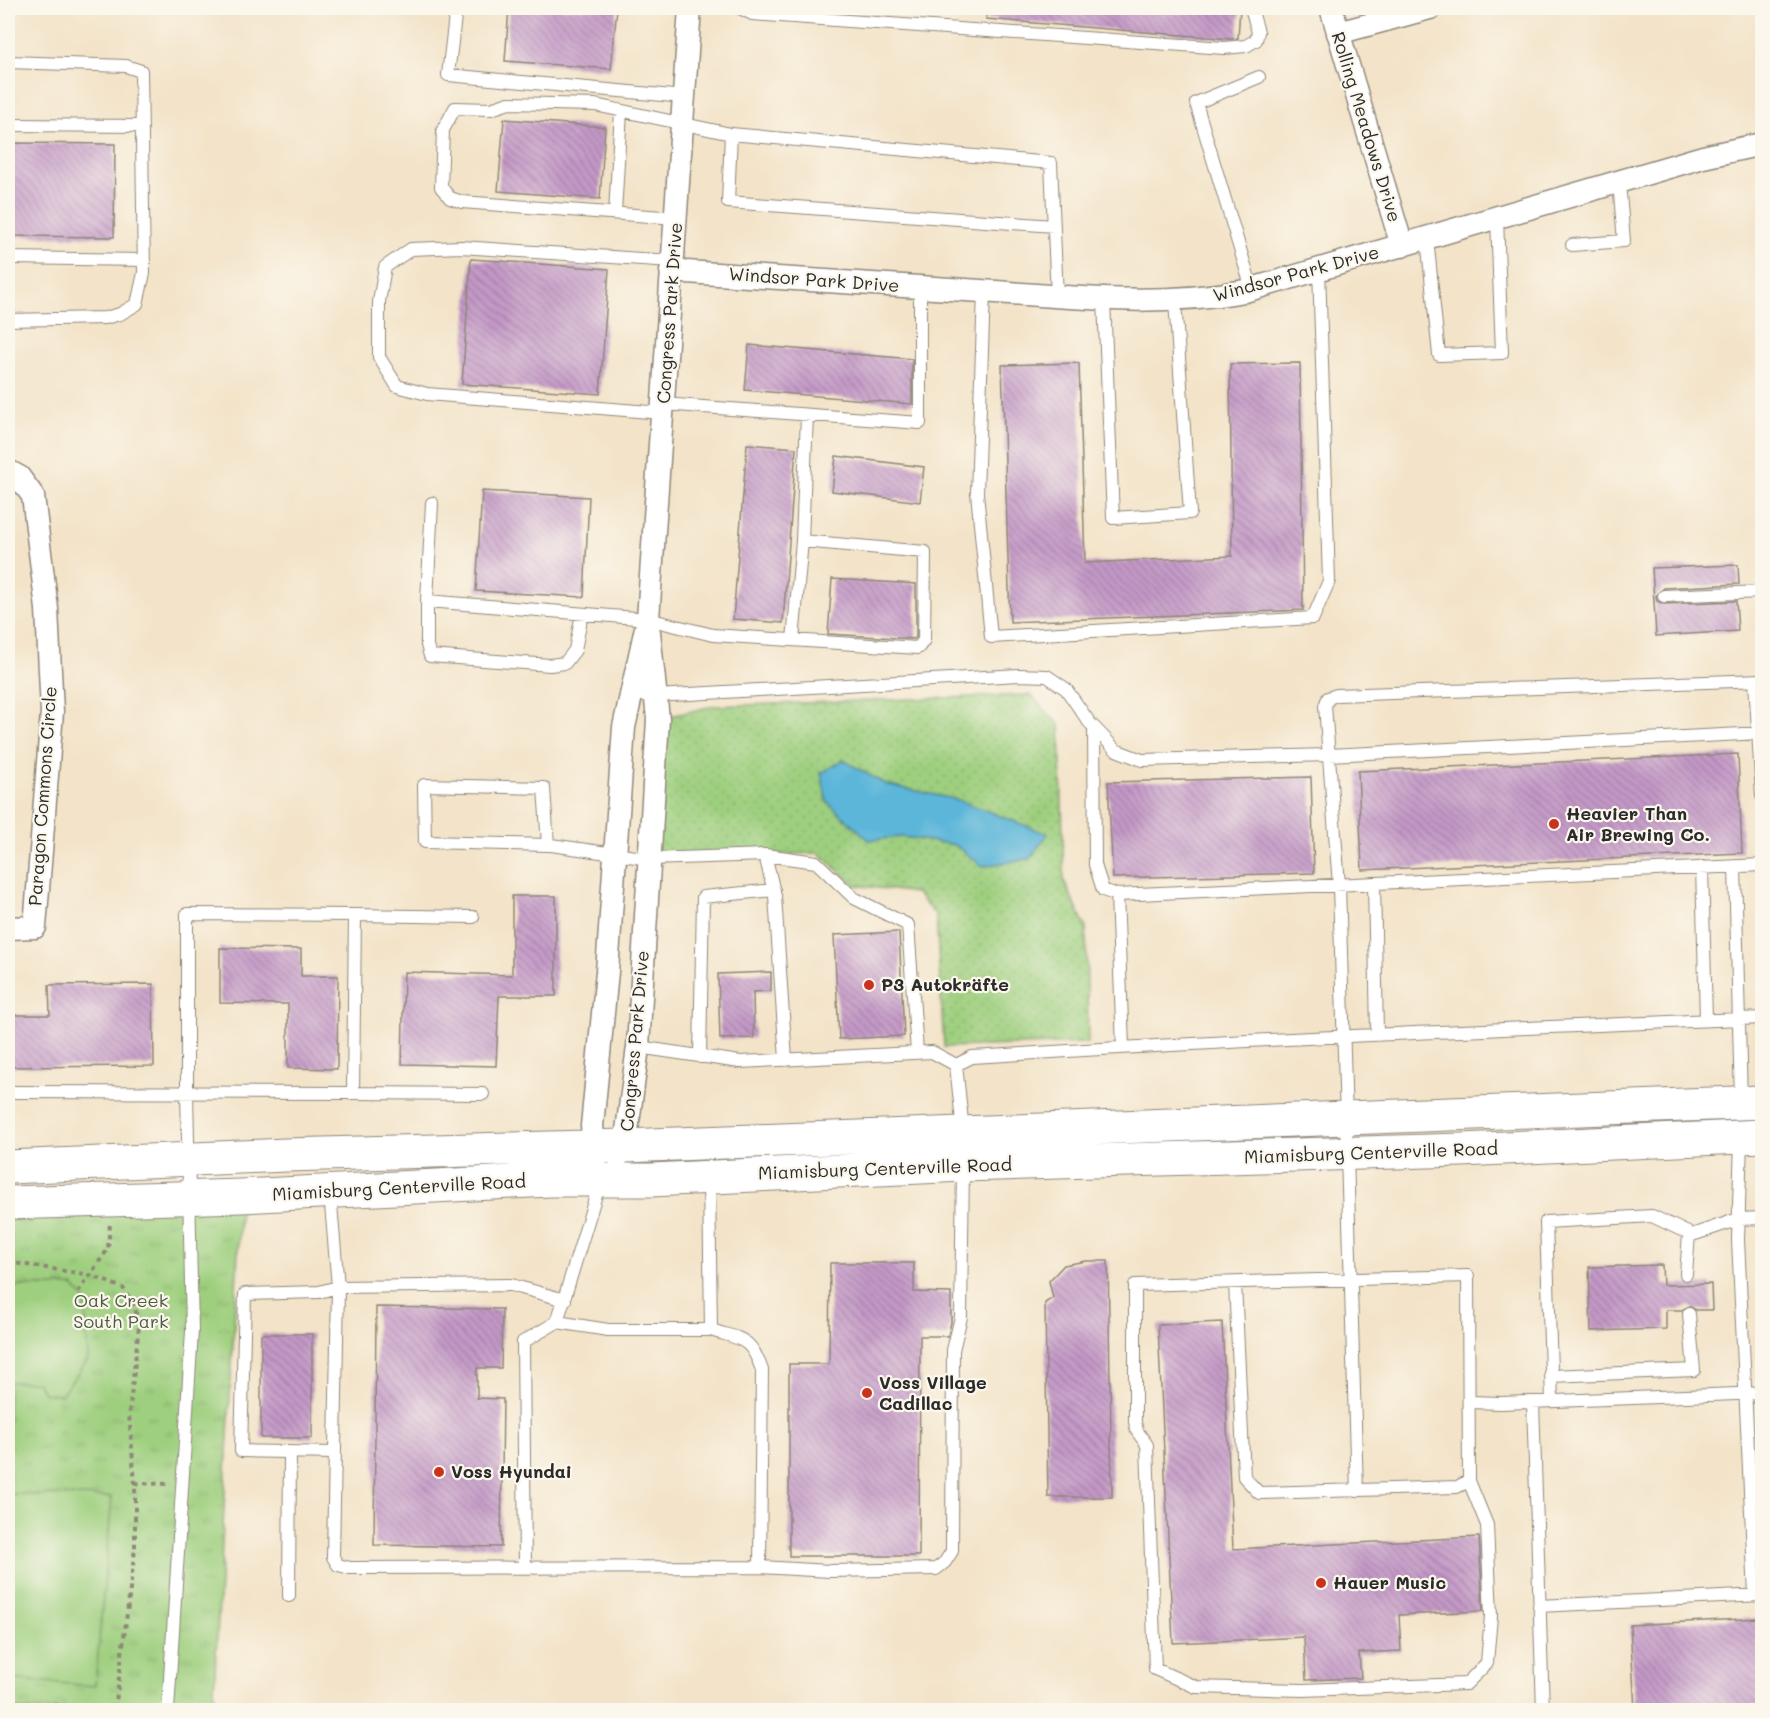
<svg xmlns="http://www.w3.org/2000/svg" width="1770" height="1718" font-family="Mali,sans-serif">
	<style>
		.grass { fill: url(#grass-dots); stroke: #647d54; stroke-width: 1.5 }
		.park { fill: url(#park-tufts); stroke: #647d54; stroke-width: 1.5 }
		.garden { fill: #9ecf7e; stroke: #647d54; stroke-width: 1.5 }
		.water { fill: #5cb6d9; stroke: #447082; stroke-width: 1.5 }
		.building { fill: url(#building-back-hatch) }
		.lines { fill: none; stroke-linecap: round; stroke-linejoin: round }
		.service-casing { stroke: #8f877a; stroke-width: 14 }
		.minor-casing { stroke: #8f877a; stroke-width: 25 }
		.secondary-casing { stroke: #8f877a; stroke-width: 35 }
		.path { stroke: #8f877a; stroke-width: 4; stroke-dasharray: 4.5 4.5; stroke-linecap: butt }
		.service { stroke: #fff; stroke-width: 12 }
		.minor { stroke: #fff; stroke-width: 22 }
		.secondary { stroke: #fff; stroke-width: 33 }
		.poi-dot { fill: #c8321e; stroke: #fbf7ec; stroke-width: 2 }
		.labels { text-anchor: middle; stroke-width: 4.5; stroke-linejoin: round; paint-order: stroke }
		.street-label { font-size: 18px; fill: #2b2b2b; stroke: #fbf7ec }
		.poi-label { font-size: 18px; font-weight: bold; fill: #2b2b2b; stroke: #fbf7ec; text-anchor: start }
		.park-label { font-size: 18px; fill: #4e5c44; stroke: #fbf7ec }
	</style>
	<defs>
		<pattern id="grass-dots" width="8" height="8" patternUnits="userSpaceOnUse" patternTransform="scale(1.5)"><rect width="8" height="8" fill="#9ecf7e"/><path d="M2 2h.1M6 6h.1" fill="none" stroke="#88b26d" stroke-width="1.8" stroke-linecap="round"/></pattern>
		<pattern id="park-tufts" width="24" height="20" patternUnits="userSpaceOnUse" patternTransform="scale(1.5)"><rect width="24" height="20" fill="#9ecf7e"/><path d="M3 7l-1-3M5 7V3M7 7l1-3M15 17l-1-3M17 17v-4M19 17l1-3" fill="none" stroke="#88b26d"/></pattern>
		<pattern id="building-back-hatch" width="6" height="6" patternUnits="userSpaceOnUse" patternTransform="scale(1.5)"><rect width="6" height="6" fill="#c499c7"/><path d="M-1 5l2 2M0 0l6 6M5-1l2 2" fill="none" stroke="#9f7da2"/></pattern>
	</defs>
	<rect width="100%" height="100%" fill="#fbf7ec"/>
	<filter id="ink" filterUnits="userSpaceOnUse"><feTurbulence type="fractalNoise" baseFrequency=".0167" numOctaves="2"/><feDisplacementMap in="SourceGraphic" scale="12" xChannelSelector="R" yChannelSelector="G"/><feConvolveMatrix kernelMatrix="1 2 1 2 8 2 1 2 1" color-interpolation-filters="sRGB"/></filter>
	<filter id="wash" filterUnits="userSpaceOnUse"><feTurbulence type="fractalNoise" baseFrequency=".008" numOctaves="4" result="noise"/><feDisplacementMap in="SourceGraphic" scale="24" xChannelSelector="R" yChannelSelector="G"/><feGaussianBlur stdDeviation="1.35" result="paint"/><feColorMatrix in="noise" values="0 0 0 0 0 0 0 0 0 0 0 0 0 0 0 0 0 1.4 0 .05"/><feComposite in="paint" operator="in"/></filter>
	<g filter="url(#wash)">
		<rect width="100%" height="100%" fill="#f3e3c8"/>
		<path class="grass" d="M1031 695 1060 726 1064 881 1086 928 1088 1043 944 1047 936 916 916 893 855 885 819 853 650 859 658 719 713 706Z"/>
		<path class="park" d="M241 1196 213 1710H8V1203Z"/>
		<path class="garden" d="M8 1286H73L85 1299 88 1360 61 1395 44 1393 37 1382H8Z
			M8 1494 112 1497 95 1686 8 1679Z"/>
		<path class="water" d="M843 760 885 784 958 800 1048 834 1029 859 982 866 955 845 902 837 869 840 827 802 821 773Z"/>
		<g id="blocks">
			<path class="building" d="M509 8H617L611 69 505 61Z
				M986 8H1240L1238 38 1231 39 986 19Z
				M504 119 605 127 600 199 498 191Z
				M8 143 115 144 114 237 8 236Z
				M471 259 609 269 600 394 462 384Z
				M749 345 912 359V404L745 390Z
				M1079 363 1085 563 1232 556 1230 364 1300 363 1303 610 1010 622 1002 365Z
				M747 444 796 448 783 623 733 619Z
				M836 456 924 467 920 502 832 491Z
				M482 491 589 497 584 597 476 591Z
				M1738 565 1739 584 1664 588 1656 596 1657 601 1664 604 1736 601 1738 631 1656 636 1652 568Z
				M832 579 916 584V637L914 639 828 634Z
				M1738 754 1742 853 1362 870 1358 771Z
				M1311 777 1314 873 1113 878 1108 782Z
				M512 896H556V996H499L496 1066 402 1064 404 972 512 975Z
				M899 932 904 1036 839 1039 834 935Z
				M220 948 301 949V976H338L337 1069 288 1068V1004L220 1003Z
				M771 972V991L753 992 754 1038 720 1039 718 974Z
				M153 984 154 1066 8 1067V1015H50L49 985Z
				M1086 1261H1108L1112 1497H1048L1045 1303 1053 1298 1049 1281 1064 1265Z
				M830 1263H914V1292L951 1293V1322L948 1336H920L919 1556H789V1364H829Z
				M1662 1265 1663 1285 1711 1284 1712 1310H1696L1689 1306 1682 1310H1666V1329L1591 1331 1589 1267Z
				M376 1307 502 1309 501 1368H477V1398L503 1399 501 1547 374 1545Z
				M1222 1322 1233 1549 1479 1537 1483 1611 1399 1615 1401 1651 1359 1653 1361 1678 1306 1680 1304 1637 1173 1643 1158 1325Z
				M261 1334H312V1438H261Z
				M1760 1618 1762 1710H1635L1630 1625Z"/>
		</g>
	</g>
	<g filter="url(#ink)">
		<use href="#blocks" fill-opacity="0" stroke="#8f877a" stroke-width="1.5"/>
		<g class="lines">
			<defs>
				<path id="service" d="M456 8 448 75 684 97
					M740 8 752 14 1224 48 1246 46 1256 40 1258 32 1251 8
					M8 62 126 66 141 71 144 273 137 304 120 314 105 318 8 320
					M8 125 142 126
					M731 134 728 202 1054 226
					M615 213 621 111
					M676 218 462 202 450 198 441 187 443 130 455 108 491 109 509 103 595 105 731 134 1051 163 1057 297
					M1427 238 1439 355 1502 353 1497 218
					M1572 245 1624 241 1619 182
					M8 258 144 260
					M1252 289 1196 103 1259 77
					M984 292 977 493 991 637 1313 618 1329 581 1319 269
					M1104 300 1113 518 1190 513 1175 301
					M663 404 920 423V287
					M662 413 427 394 397 386 379 357V302L385 267 411 249 461 247 672 261
					M432 503 427 601 648 619 713 635 918 648 924 640 925 552 802 541 807 415
					M1664 596 1762 592
					M427 601V645L430 656 550 665 565 663 575 650 582 614
					M793 640 802 541
					M1755 681 1762 796
					M630 694 656 696 1019 675 1047 676 1066 689 1089 722 1116 750 1142 760 1329 755 1762 733
					M1094 727 1095 865 1103 890 1117 895 1762 865
					M548 845 544 788 424 785 425 842 548 845H551L650 859 765 855 816 862 854 898 908 925 917 1052
					M765 855 775 896 786 1060
					M1735 866 1741 1102
					M1702 867 1706 1020
					M1374 883 1377 1033
					M1117 895 1123 1047
					M355 915 473 917
					M638 1047 740 1062 932 1052 956 1065 963 1131
					M700 1057 703 897 774 890
					M956 1065 972 1057C1235 1040 1499 1029 1762 1018
					M8 1092 353 1093 355 915 187 914V1093L192 1331 168 1710
					M353 1093 483 1094
					M1741 1138 1738 1240 1755 1595
					M709 1178 711 1330C742 1340 750 1336 762 1370L760 1567
					M330 1193 338 1287 333 1557 338 1565 350 1568 760 1567 830 1571 936 1569 945 1562 952 1551 953 1350 961 1317 963 1165
					M1686 1274 1689 1234
					M1235 1283 1244 1477 1259 1493 1457 1487 1469 1481 1468 1276 1135 1285V1422L1137 1431 1147 1445 1155 1669 1196 1687 1303 1690 1466 1684 1487 1663 1491 1616 1487 1525 1469 1481
					M557 1322 608 1330H711
					M1551 1376 1694 1370 1689 1314
					M1552 1401 1546 1222 1652 1216 1692 1235 1739 1219 1762 1218
					M1470 1402 1501 1403 1762 1393
					M1533 1402 1543 1710
					M335 1453 241 1451 245 1294 319 1292 338 1287 511 1285 565 1300
					M1357 1491 1339 885 1325 706 1328 698 1337 695 1762 680
					M525 1568 523 1342 557 1322 600 1182
					M289 1596 290 1452
					M1539 1606 1762 1595"/>
				<path id="minor" d="M1331 8 1402 246
					M1338 33 1430 8
					M671 271C774 278 878 284 981 291 1070 297 1156 307 1245 291L1703 157 1762 144
					M8 471 19 477 33 496 47 609 52 712 35 927 8 928
					M618 1156 625 1146 638 1047 658 719 649 632
					M596 1160 592 1126 607 972 624 727 648 619 690 8"/>
				<path id="secondary" d="M8 1167 286 1155 625 1146 1762 1102
					M8 1203 241 1196 550 1180H651L963 1165 1461 1150 1762 1136"/>
			</defs>
			<use href="#service" class="service-casing"/>
			<use href="#minor" class="minor-casing"/>
			<use href="#secondary" class="secondary-casing"/>
			<path class="path" d="M8 1262 90 1275 123 1288 135 1307 139 1326 129 1415 135 1483V1549L115 1710
				M78 1292 108 1249 110 1223
				M135 1483 168 1484
				M8 1702 150 1710"/>
			<use href="#service" class="service"/>
			<use href="#minor" class="minor"/>
			<use href="#secondary" class="secondary"/>
		</g>
	</g>
	<g class="poi-dot">
		<circle cx="1554" cy="824" r="6"/>
		<circle cx="869" cy="985" r="6"/>
		<circle cx="867" cy="1393" r="6"/>
		<circle cx="439" cy="1472" r="6"/>
		<circle cx="1321" cy="1583" r="6"/>
	</g>
	<g class="labels">
		<g class="street-label">
			<text transform="translate(1366 127) rotate(73)" y="6">Rolling Meadows Drive</text>
			<text transform="translate(1296 274) rotate(-15)" y="6">Windsor Park Drive</text>
			<text transform="translate(814 280) rotate(4)" y="6">Windsor Park Drive</text>
			<text transform="translate(670 313) rotate(-86)" y="6">Congress Park Drive</text>
			<text transform="translate(43 796) rotate(-86)" y="6">Paragon Commons Circle</text>
			<text transform="translate(635 1041) rotate(-85)" y="6">Congress Park Drive</text>
			<text transform="translate(1371 1153) rotate(-2)" y="6">Miamisburg Centerville Road</text>
			<text transform="translate(885 1169) rotate(-2)" y="6">Miamisburg Centerville Road</text>
			<text transform="translate(399 1188) rotate(-3)" y="6">Miamisburg Centerville Road</text>
		</g>
		<g class="poi-label">
			<text x="1566" y="820">Heavier Than<tspan x="1566" dy="21">Air Brewing Co.</tspan></text>
			<text x="881" y="991">P3 Autokräfte</text>
			<text x="879" y="1389">Voss Village<tspan x="879" dy="21">Cadillac</tspan></text>
			<text x="451" y="1478">Voss Hyundai</text>
			<text x="1333" y="1589">Hauer Music</text>
		</g>
		<g class="park-label">
			<text x="121" y="1307">Oak Creek<tspan x="121" dy="21">South Park</tspan></text>
		</g>
	</g>
	<rect width="1770" height="1718" fill="none" stroke="#fbf7ec" stroke-width="30"/>
</svg>
